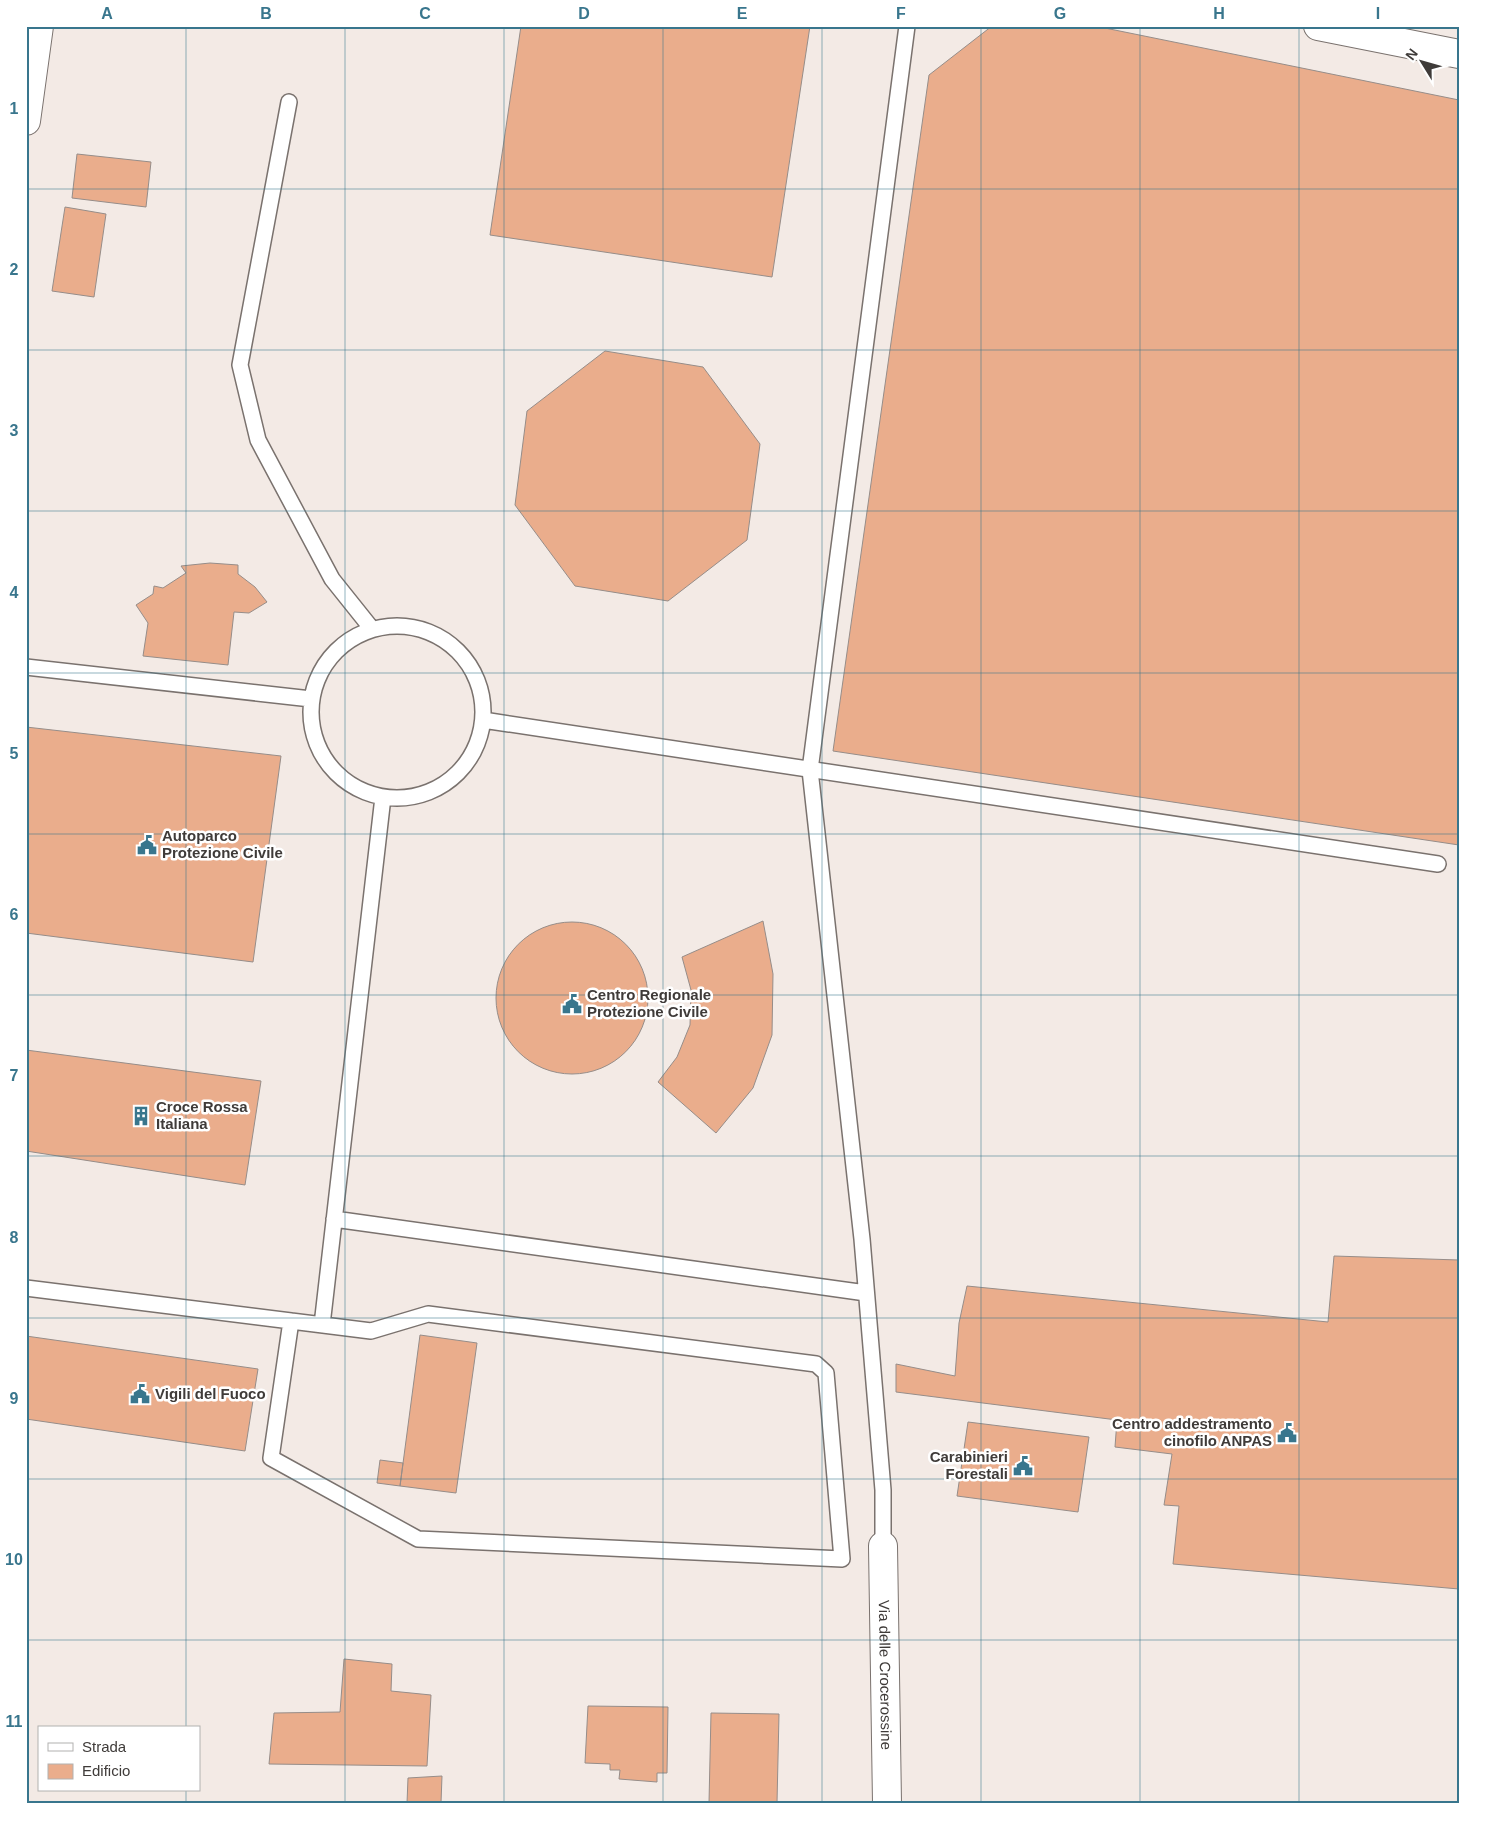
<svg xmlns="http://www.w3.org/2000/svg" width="1485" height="1829" font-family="Helvetica,sans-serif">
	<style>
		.building { fill: #eaad8c; stroke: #968d89 }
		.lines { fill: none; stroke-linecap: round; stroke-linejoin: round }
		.service-casing { stroke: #7a726e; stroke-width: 18 }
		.minor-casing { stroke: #7a726e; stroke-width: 30 }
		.service { stroke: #fff; stroke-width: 15 }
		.minor { stroke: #fff; stroke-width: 28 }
		.grid { fill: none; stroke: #39768d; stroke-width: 1; stroke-opacity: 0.55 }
		.labels { text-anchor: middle; stroke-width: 5; stroke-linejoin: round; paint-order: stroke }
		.poi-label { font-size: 15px; font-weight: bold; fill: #3f3b39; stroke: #fff; text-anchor: start }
		.street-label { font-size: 15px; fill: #3f3b39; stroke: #fff }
		.neatline { fill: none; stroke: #39768d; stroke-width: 2 }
		.grid-label { font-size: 16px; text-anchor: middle; font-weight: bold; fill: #39768d }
	</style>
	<rect width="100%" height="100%" fill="#f3eae5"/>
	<path class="building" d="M521 26H810L772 277 490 235Z
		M992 26H1095L1459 100V845L833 751 929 75Z
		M77 154 151 162 146 207 72 198Z
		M65 207 106 214 94 297 52 291Z
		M605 351 703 367 760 444 747 540 668 601 575 586 515 505 527 411Z
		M210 563 238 565V574L255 587 267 602 249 613 234 612 228 665 143 656 148 623 136 605 153 594 154 586 163 588 186 573 181 566Z
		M26 727 281 756 253 962 26 933Z
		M763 921 773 974 772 1035 753 1088 716 1133 658 1082 677 1057 690 1025 691 990 682 957Z
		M496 998a76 76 0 1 1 152 0a76 76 0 1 1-152 0Z
		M26 1050 261 1081 245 1185 26 1151Z
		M1334 1256 1459 1260V1589L1173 1564 1179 1506 1164 1505 1172 1454 1115 1447 1117 1420 896 1392V1364L955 1376 959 1323 967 1286 1328 1322Z
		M420 1335 477 1343 456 1493 400 1486Z
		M26 1336 258 1369 245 1451 26 1419Z
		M968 1422 1089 1437 1078 1512 957 1496Z
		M380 1460 403 1463 400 1486 377 1483Z
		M344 1659 392 1664 391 1691 431 1695 427 1766 269 1764 274 1713 340 1712Z
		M588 1706 668 1707 667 1773H657V1782L619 1779 620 1770H610V1764L585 1763Z
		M711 1713 779 1714 777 1803H709Z
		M442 1776 441 1803H407L408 1778Z"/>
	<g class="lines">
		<defs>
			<path id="service" d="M289 102 240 365 258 440 332 579 372 629
				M311 712a86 86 0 1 1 172 0a86 86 0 1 1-172 0Z
				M26 667 311 699
				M483 720 1438 864
				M334 1219 866 1293
				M26 1288 371 1331 428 1314 816 1364 826 1373 842 1559 418 1539 271 1458 291 1321
				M322 1325 383 797
				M883 1546V1490L862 1239 810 770 907 26"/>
			<g id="minor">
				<path d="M1318 26 1459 54"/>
				<path d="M26 121 39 26"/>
				<path id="s1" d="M883 1546 887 1803"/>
			</g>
		</defs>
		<use href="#service" class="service-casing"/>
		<use href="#minor" class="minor-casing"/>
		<use href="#service" class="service"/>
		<use href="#minor" class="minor"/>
	</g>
	<path class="grid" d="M186 26V1728M345 26V1803M504 26V1803M663 26V1803M822 26V1803M981 26V1803M1140 26V1803M1299 26V1803M26 189H1459M26 350H1459M26 511H1459M26 673H1459M26 834H1459M26 995H1459M26 1156H1459M26 1318H1459M26 1479H1459M26 1640H1459M186 1790V1803"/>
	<defs>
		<symbol id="civic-bare" viewBox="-9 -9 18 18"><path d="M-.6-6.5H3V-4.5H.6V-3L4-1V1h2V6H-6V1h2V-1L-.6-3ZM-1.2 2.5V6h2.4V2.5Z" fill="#39768d" stroke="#fff" stroke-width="2.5" paint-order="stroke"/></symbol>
		<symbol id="building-bare" viewBox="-9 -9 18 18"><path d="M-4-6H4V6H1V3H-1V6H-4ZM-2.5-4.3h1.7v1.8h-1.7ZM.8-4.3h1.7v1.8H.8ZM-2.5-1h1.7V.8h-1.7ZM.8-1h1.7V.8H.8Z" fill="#39768d" stroke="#fff" stroke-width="2.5" paint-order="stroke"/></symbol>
	</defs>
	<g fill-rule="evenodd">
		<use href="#civic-bare" x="133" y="831" width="28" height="28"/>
		<use href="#civic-bare" x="558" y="990" width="28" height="28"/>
		<use href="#building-bare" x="127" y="1102" width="28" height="28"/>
		<use href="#civic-bare" x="126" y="1380" width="28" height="28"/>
		<use href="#civic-bare" x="1273" y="1419" width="28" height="28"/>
		<use href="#civic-bare" x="1009" y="1452" width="28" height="28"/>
	</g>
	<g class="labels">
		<g class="poi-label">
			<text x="162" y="841">Autoparco<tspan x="162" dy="17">Protezione Civile</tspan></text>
			<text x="587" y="1000">Centro Regionale<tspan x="587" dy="17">Protezione Civile</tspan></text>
			<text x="156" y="1112">Croce Rossa<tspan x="156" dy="17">Italiana</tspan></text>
			<text x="155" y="1399">Vigili del Fuoco</text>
			<text x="1272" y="1429" text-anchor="end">Centro addestramento<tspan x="1272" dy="17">cinofilo ANPAS</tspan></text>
			<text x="1008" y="1462" text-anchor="end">Carabinieri<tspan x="1008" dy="17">Forestali</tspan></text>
		</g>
		<g class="street-label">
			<text dy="5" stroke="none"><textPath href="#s1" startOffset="129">Via delle Crocerossine</textPath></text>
		</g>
	</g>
	<rect width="1485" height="1829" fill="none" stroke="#ffffff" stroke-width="55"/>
	<rect x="38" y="1726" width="162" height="65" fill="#ffffff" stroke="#b2b1b0"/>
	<rect x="48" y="1743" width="25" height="8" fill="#ffffff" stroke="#b2b1b0"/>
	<text x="82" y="1752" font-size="15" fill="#3f3b39">Strada</text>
	<rect x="48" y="1764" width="25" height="15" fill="#eaad8c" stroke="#b2b1b0"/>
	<text x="82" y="1776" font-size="15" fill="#3f3b39">Edificio</text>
	<g transform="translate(1422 62) rotate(307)" stroke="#ffffff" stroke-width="4" paint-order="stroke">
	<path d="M0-4L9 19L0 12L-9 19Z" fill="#3f3b39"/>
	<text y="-8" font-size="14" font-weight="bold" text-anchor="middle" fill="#3f3b39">N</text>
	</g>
	<rect x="28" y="28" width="1430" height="1774" class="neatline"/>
	<g class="grid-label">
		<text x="107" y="19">A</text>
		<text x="266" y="19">B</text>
		<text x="425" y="19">C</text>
		<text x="584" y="19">D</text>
		<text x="742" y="19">E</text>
		<text x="901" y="19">F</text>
		<text x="1060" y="19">G</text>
		<text x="1219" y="19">H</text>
		<text x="1378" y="19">I</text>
		<text x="14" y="114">1</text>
		<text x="14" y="275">2</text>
		<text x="14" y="436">3</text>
		<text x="14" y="598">4</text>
		<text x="14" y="759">5</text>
		<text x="14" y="920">6</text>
		<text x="14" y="1081">7</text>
		<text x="14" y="1243">8</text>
		<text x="14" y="1404">9</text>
		<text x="14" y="1565">10</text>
		<text x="14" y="1727">11</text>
	</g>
</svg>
